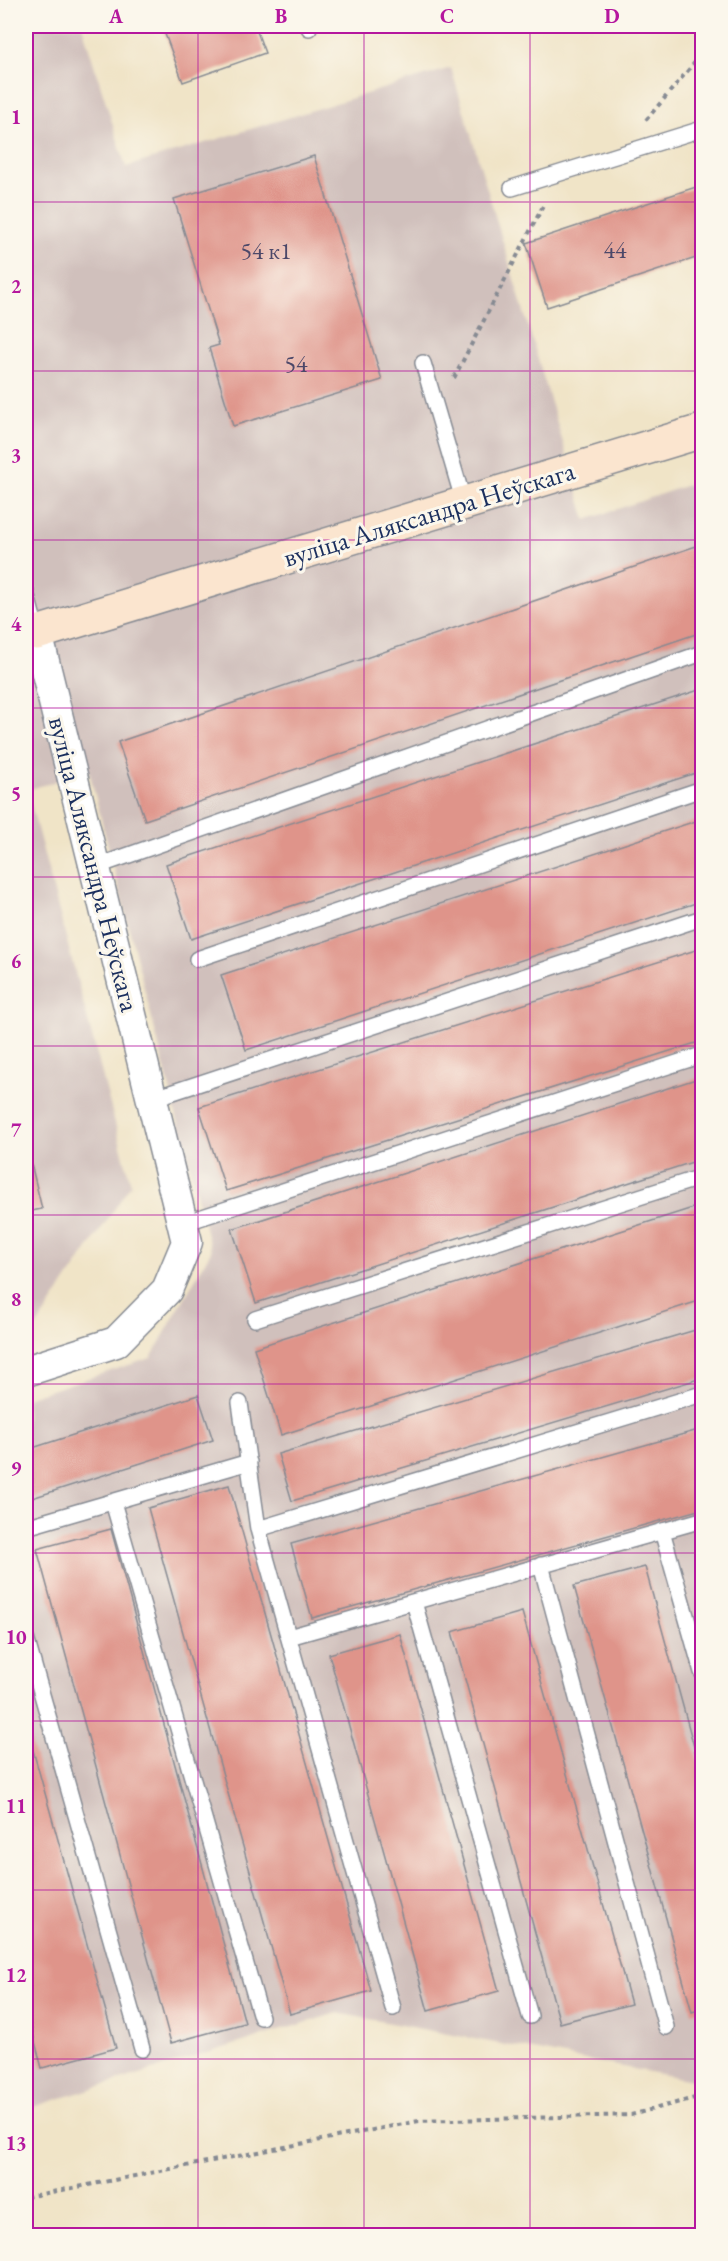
<svg xmlns="http://www.w3.org/2000/svg" width="728" height="2261" font-family="'EB Garamond',serif">
	<style>
		.industrial { fill: #d0c0bc }
		.building { fill: #df948a }
		.lines { fill: none; stroke-linecap: round; stroke-linejoin: round }
		.lane-casing { stroke: #868a92; stroke-width: 18 }
		.street-casing { stroke: #868a92; stroke-width: 33 }
		.secondary-casing { stroke: #868a92; stroke-width: 36 }
		.path { stroke: #868a92; stroke-width: 4; stroke-dasharray: 4.5 4.5; stroke-linecap: butt }
		.lane { stroke: #fff; stroke-width: 15 }
		.street { stroke: #fff; stroke-width: 30 }
		.secondary { stroke: #fbe5cf; stroke-width: 33 }
		.grid { fill: none; stroke: #b5179e; stroke-width: 1.5; stroke-opacity: 0.55 }
		.labels { text-anchor: middle; stroke-width: 6; stroke-linejoin: round; paint-order: stroke }
		.number-label { font-size: 24px; fill: #4c4869 }
		.street-label { font-size: 27px; fill: #1b2f5e; stroke: #fbf7ec }
		.neatline { fill: none; stroke: #b5179e; stroke-width: 2 }
		.grid-label { font-size: 20px; text-anchor: middle; font-weight: bold; fill: #b5179e }
	</style>
	<rect width="100%" height="100%" fill="#fbf7ec"/>
	<filter id="ink" filterUnits="userSpaceOnUse"><feTurbulence type="fractalNoise" baseFrequency=".0167" numOctaves="2"/><feDisplacementMap in="SourceGraphic" scale="12" xChannelSelector="R" yChannelSelector="G"/><feConvolveMatrix kernelMatrix="1 2 1 2 8 2 1 2 1" color-interpolation-filters="sRGB"/></filter>
	<filter id="wash" filterUnits="userSpaceOnUse"><feTurbulence type="fractalNoise" baseFrequency=".008" numOctaves="4" result="noise"/><feDisplacementMap in="SourceGraphic" scale="24" xChannelSelector="R" yChannelSelector="G"/><feGaussianBlur stdDeviation="1.35" result="paint"/><feColorMatrix in="noise" values="0 0 0 0 0 0 0 0 0 0 0 0 0 0 0 0 0 1.4 0 .05"/><feComposite in="paint" operator="in"/></filter>
	<g filter="url(#wash)">
		<rect width="100%" height="100%" fill="#f0e4c7"/>
		<path class="industrial" d="M26 26H82L126 167 451 68 586 520 702 480V2082L337 2013 26 2109V1398L151 1358 211 1251 89 771 27 790 131 1184 26 1342Z"/>
		<g id="blocks">
			<path class="building" d="M162 26H255L265 53 183 82Z
				M314 156 382 380 233 426 209 348 219 345 174 199Z
				M702 185V256L547 307 526 243Z
				M702 544V632L145 820 118 742Z
				M702 689V771L191 939 166 864Z
				M702 819V901L246 1050 221 975Z
				M702 948V1041L226 1191 199 1107Z
				M702 1077V1159L256 1303 232 1229Z
				M26 1143 42 1209 26 1212Z
				M702 1205V1300L281 1435 254 1348Z
				M702 1328V1378L292 1501 278 1454Z
				M198 1395 213 1440 26 1500V1450Z
				M702 1429V1509L312 1618 291 1544Z
				M229 1485 371 1991 290 2014 148 1508Z
				M111 1529 245 2023 171 2043 37 1549Z
				M645 1567 702 1776V2009L692 2012 574 1586Z
				M522 1612 631 2004 560 2023 452 1632Z
				M400 1634 499 1991 428 2011 329 1654Z
				M26 1725 116 2048 42 2068 26 2008Z"/>
		</g>
	</g>
	<g filter="url(#ink)">
		<use href="#blocks" fill-opacity="0" stroke="#868a92" stroke-width="1.5"/>
		<g class="lines">
			<defs>
				<path id="lane" d="M308 26 309 28
					M512 188 702 129
					M423 363 464 503
					M26 592 37 633
					M95 867 702 653
					M197 959 702 789
					M152 1099 702 918
					M181 1224 702 1055
					M255 1319 702 1177
					M240 1403 258 1529 393 2008
					M113 1502 261 2017
					M26 1527 249 1462
					M258 1529 702 1394
					M662 1531 702 1672
					M541 1565 666 2027
					M414 1602 530 2016
					M289 1637 702 1520
					M26 1638 142 2049"/>
				<path id="street" d="M26 1371 116 1342 167 1290 187 1242 37 633"/>
				<path id="secondary" d="M37 633 702 431"/>
			</defs>
			<use href="#lane" class="lane-casing"/>
			<use href="#street" class="street-casing"/>
			<use href="#secondary" class="secondary-casing"/>
			<path class="path" d="M646 120 702 54
				M454 378 543 206
				M26 2197 419 2121 631 2115 702 2096"/>
			<use href="#lane" class="lane"/>
			<use href="#street" class="street"/>
			<use href="#secondary" class="secondary"/>
		</g>
	</g>
	<path class="grid" d="M198 26V2236M364 26V2236M530 26V2236M26 202H702M26 371H702M26 540H702M26 708H702M26 877H702M26 1046H702M26 1215H702M26 1384H702M26 1553H702M26 1721H702M26 1890H702M26 2059H702"/>
	<g class="labels">
		<g class="number-label">
			<text x="615" y="258">44</text>
			<text x="266" y="259">54 к1</text>
			<text x="296" y="372">54</text>
		</g>
		<g class="street-label">
			<text transform="translate(429 514) rotate(-17)" y="9">вуліца Аляксандра Неўскага</text>
			<text transform="translate(94 864) rotate(76)" y="9">вуліца Аляксандра Неўскага</text>
		</g>
	</g>
	<rect width="728" height="2261" fill="none" stroke="#fbf7ec" stroke-width="66"/>
	<rect x="33" y="33" width="662" height="2195" class="neatline"/>
	<g class="grid-label">
		<text x="116" y="23">A</text>
		<text x="281" y="23">B</text>
		<text x="447" y="23">C</text>
		<text x="612" y="23">D</text>
		<text x="16" y="124">1</text>
		<text x="16" y="293">2</text>
		<text x="16" y="462">3</text>
		<text x="16" y="631">4</text>
		<text x="16" y="800">5</text>
		<text x="16" y="968">6</text>
		<text x="16" y="1137">7</text>
		<text x="16" y="1306">8</text>
		<text x="16" y="1475">9</text>
		<text x="16" y="1644">10</text>
		<text x="16" y="1813">11</text>
		<text x="16" y="1982">12</text>
		<text x="16" y="2150">13</text>
	</g>
</svg>
